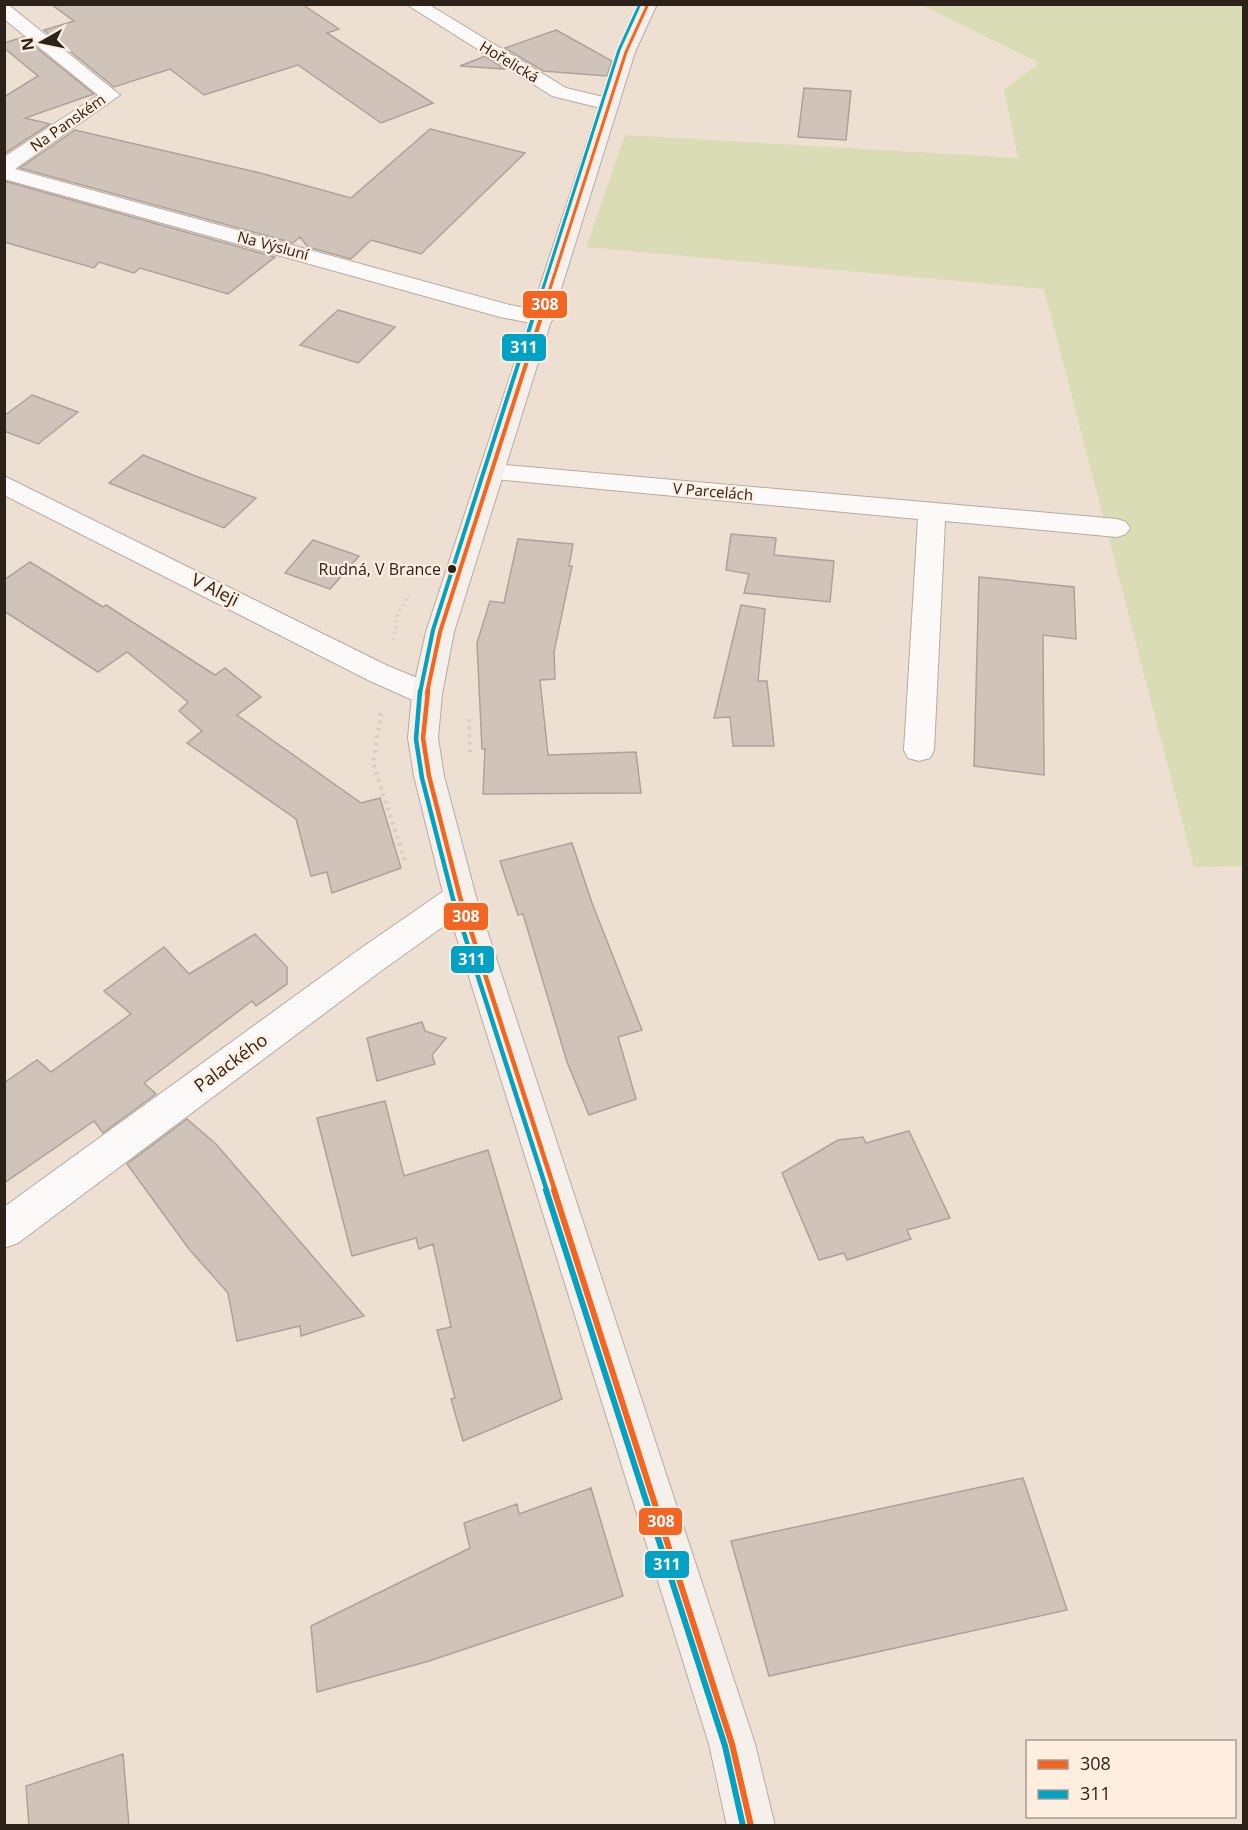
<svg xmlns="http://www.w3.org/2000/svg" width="1248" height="1830" font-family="'Open Sans',sans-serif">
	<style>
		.green { fill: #dadcb5 }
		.building { fill: #d0c4ba; stroke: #ada198; stroke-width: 1.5 }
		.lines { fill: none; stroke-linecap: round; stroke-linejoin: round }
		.street-casing { stroke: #b6aba2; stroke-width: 2 }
		.secondary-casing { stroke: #b6aba2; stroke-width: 2 }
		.path-far1 { stroke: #d4cfcb; stroke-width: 3; stroke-dasharray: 2 4; stroke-linecap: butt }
		.path { stroke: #d4cfcb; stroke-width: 4; stroke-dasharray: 3 4.5; stroke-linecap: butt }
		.street { fill: #fcfaf8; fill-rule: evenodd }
		.secondary { fill: #f6f0ed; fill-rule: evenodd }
		.bus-1-far3-casing { stroke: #feeee0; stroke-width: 6 }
		.bus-1-far2-casing { stroke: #feeee0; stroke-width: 8 }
		.bus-1-far1-casing { stroke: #feeee0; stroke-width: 9 }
		.bus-1-casing { stroke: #feeee0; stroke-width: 10 }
		.bus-2-far3-casing { stroke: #feeee0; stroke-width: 6 }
		.bus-2-far2-casing { stroke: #feeee0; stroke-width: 8 }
		.bus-2-far1-casing { stroke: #feeee0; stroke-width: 9 }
		.bus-2-casing { stroke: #feeee0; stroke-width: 10 }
		.bus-1-far3 { stroke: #f26522; stroke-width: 3 }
		.bus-1-far2 { stroke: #f26522; stroke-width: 4 }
		.bus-1-far1 { stroke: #f26522; stroke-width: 4.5 }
		.bus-1 { stroke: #f26522; stroke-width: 6 }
		.bus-2-far3 { stroke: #02a2c5; stroke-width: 3 }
		.bus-2-far2 { stroke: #02a2c5; stroke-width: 4 }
		.bus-2-far1 { stroke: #02a2c5; stroke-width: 4.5 }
		.bus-2 { stroke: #02a2c5; stroke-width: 6 }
		.bus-dot { fill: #2c221a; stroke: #feeee0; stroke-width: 2 }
		.labels { text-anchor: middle; stroke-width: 4.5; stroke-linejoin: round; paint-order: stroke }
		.far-street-label { font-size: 15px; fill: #2c221a; stroke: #feeee0 }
		.bus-label { font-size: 16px; fill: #2c221a; stroke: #feeee0; text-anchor: end }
		.street-label { font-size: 18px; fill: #2c221a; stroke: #feeee0 }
		.line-badge { stroke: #feeee0; stroke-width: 2 }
		.badge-label { font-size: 16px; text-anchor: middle; font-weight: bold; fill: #fff }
	</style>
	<rect width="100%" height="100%" fill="#eedfd3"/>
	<path class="green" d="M922 5H1243V866L1194 867 1044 289 586 247 625 135 1018 158 1004 90 1039 63Z"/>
	<path class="building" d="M302 4 339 29 327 33 433 103 381 123 298 65 204 95 170 69 114 87 44 30 74 21 52 5Z
		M556 30 612 61 607 76 543 71 505 48Z
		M23 37 94 94 25 118 50 124 4 154V97L38 76 4 48V43Z
		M485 56 504 69 460 66Z
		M804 88 851 91 846 140 798 137Z
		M430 129 525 153 421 254 371 240 351 259 308 247 300 237 293 243 20 168 75 130 260 173 351 198Z
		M4 181 275 257 228 294 140 268 134 273 99 262 94 268 4 242Z
		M338 310 395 327 358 363 300 345Z
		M32 395 78 412 38 444 4 431V416Z
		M143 455 198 477 256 498 224 528 109 483Z
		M731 534 776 538 774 555 834 561 830 602 744 593 749 574 726 570Z
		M518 539 573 544 569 566H572L554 652 555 679 540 680 548 755 636 752 641 793 483 794 485 749H482L477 643 490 601 504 603Z
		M313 540 359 556 330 589 285 573Z
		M30 562 103 607 106 605 215 675 225 668 261 697 237 715 361 803 380 798 401 868 332 893 327 872 311 876 296 819 187 743 202 731 179 711 188 702 127 652 98 672 4 611V580Z
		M979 577 1074 587 1076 639 1043 635 1044 775 974 766Z
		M741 605 765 609 758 681H767L774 746H733L730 717 714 718Z
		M572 843 592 903 642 1030 618 1037 636 1099 589 1115 567 1062 523 914 518 915 500 861Z
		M255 934 287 967V984L256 1006 252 1001 144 1083 156 1094 103 1133 94 1121 4 1183V1083L37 1060 51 1072 131 1014 104 991 164 947 189 974Z
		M422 1022 425 1031 446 1038 432 1055 435 1064 377 1081 367 1038Z
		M385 1101 404 1176 488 1150 562 1399 463 1441 451 1399 455 1398 437 1330 451 1327 433 1244 419 1249 416 1238 352 1256 317 1118Z
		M187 1119 216 1144 364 1316 301 1336 300 1326 237 1341 228 1293 189 1249 127 1164Z
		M909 1131 950 1218 907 1230 911 1239 847 1260 844 1253 819 1260 782 1173 838 1140 863 1137 866 1143Z
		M1023 1478 1067 1610 769 1676 731 1541Z
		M591 1488 623 1596 429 1661 317 1692 311 1626 470 1548 464 1523 517 1504 519 1514Z
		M123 1754 129 1826H29L26 1786Z"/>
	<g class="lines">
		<defs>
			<path id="street" d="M406 4H428L566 88 616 100 619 104 616 108 609 110 552 96Z
				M4 5 10 6 120 95 15 169 510 305 550 313 554 318 550 323 542 325 500 317 4 179V157L98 95 4 19Z
				M493 464 1117 519 1126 522 1130 528 1126 534 1117 537 945 521 934 750 930 758 919 761 908 758 904 750 918 519 484 478 480 472 484 466Z
				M4 476 388 666 437 686 442 694 437 702 427 705 417 702 368 680 4 495Z
				M460 884 472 888 476 897 472 906 381 971 18 1243 4 1248V1207L357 951 448 888Z"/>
			<path id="secondary" d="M639 4H657L635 52 454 632 442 694 438 738 444 776 476 897 755 1744 775 1826H727L709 1744 444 897 414 776 408 738 412 694 426 632 617 52Z"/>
		</defs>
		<use href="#street" class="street-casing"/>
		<use href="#secondary" class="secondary-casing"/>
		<path class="path-far1" d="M393 640 398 614 409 594"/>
		<path class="path" d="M381 713 373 763 406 864
			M469 719 470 754"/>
		<use href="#street" class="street"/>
		<use href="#secondary" class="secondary"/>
		<defs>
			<path id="bus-1-far3" d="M545 304 626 52 648 4"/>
			<path id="bus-1-far2" d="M427 693 440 632 546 302"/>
			<path id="bus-1-far1" d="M428 691 423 738 429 776 460 897 555 1191"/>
			<path id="bus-1" d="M554 1190 732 1744 751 1826"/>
			<path id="bus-2-far3" d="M538 304 619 50 640 4"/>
			<path id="bus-2-far2" d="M420 693 433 630 538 302"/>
			<path id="bus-2-far1" d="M420 691 416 739 422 778 453 899 547 1191"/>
			<path id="bus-2" d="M546 1190 725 1746 743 1826"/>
		</defs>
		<use href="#bus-1-far3" class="bus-1-far3-casing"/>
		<use href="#bus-1-far2" class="bus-1-far2-casing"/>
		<use href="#bus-1-far1" class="bus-1-far1-casing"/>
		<use href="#bus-1" class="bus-1-casing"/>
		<use href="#bus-2-far3" class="bus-2-far3-casing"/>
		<use href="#bus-2-far2" class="bus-2-far2-casing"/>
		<use href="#bus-2-far1" class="bus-2-far1-casing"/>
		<use href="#bus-2" class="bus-2-casing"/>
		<use href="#bus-1-far3" class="bus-1-far3"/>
		<use href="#bus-1-far2" class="bus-1-far2"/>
		<use href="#bus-1-far1" class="bus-1-far1"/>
		<use href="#bus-1" class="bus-1"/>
		<use href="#bus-2-far3" class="bus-2-far3"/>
		<use href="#bus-2-far2" class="bus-2-far2"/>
		<use href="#bus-2-far1" class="bus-2-far1"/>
		<use href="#bus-2" class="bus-2"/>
	</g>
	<circle class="bus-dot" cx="452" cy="569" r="5"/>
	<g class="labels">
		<g class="far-street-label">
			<text transform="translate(509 62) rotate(31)" y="5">Hořelická</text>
			<text transform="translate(68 123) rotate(-35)" y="5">Na Panském</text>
			<text transform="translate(273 246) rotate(15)" y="5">Na Výsluní</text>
			<text transform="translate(713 492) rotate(5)" y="5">V Parcelách</text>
		</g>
		<g class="bus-label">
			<text x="441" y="575">Rudná, V Brance</text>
		</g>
		<g class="street-label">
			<text transform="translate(215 590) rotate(27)" y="6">V Aleji</text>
			<text transform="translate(231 1063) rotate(-36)" y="6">Palackého</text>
		</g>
	</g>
	<g class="line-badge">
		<rect x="522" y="290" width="46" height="29" rx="6" fill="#f26522"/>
		<rect x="501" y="333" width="46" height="29" rx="6" fill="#02a2c5"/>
		<rect x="443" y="902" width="46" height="29" rx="6" fill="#f26522"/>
		<rect x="450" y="945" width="45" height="29" rx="6" fill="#02a2c5"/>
		<rect x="638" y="1507" width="45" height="29" rx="6" fill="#f26522"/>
		<rect x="644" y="1550" width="46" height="29" rx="6" fill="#02a2c5"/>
	</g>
	<g class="badge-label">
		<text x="545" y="310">308</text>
		<text x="524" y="353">311</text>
		<text x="466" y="922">308</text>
		<text x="472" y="965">311</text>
		<text x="661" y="1527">308</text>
		<text x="667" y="1570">311</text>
	</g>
	<rect width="1248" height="1830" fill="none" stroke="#2c221a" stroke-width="12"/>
	<rect x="1026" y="1740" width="210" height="78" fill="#feeee0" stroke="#aa9c91" stroke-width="1.5"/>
	<rect x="1038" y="1760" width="30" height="9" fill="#f26522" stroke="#aa9c91" stroke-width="1.5"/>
	<text x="1080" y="1770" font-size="18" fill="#2c221a">308</text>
	<rect x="1038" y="1790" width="30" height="9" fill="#02a2c5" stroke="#aa9c91" stroke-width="1.5"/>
	<text x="1080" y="1800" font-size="18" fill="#2c221a">311</text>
	<g transform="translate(42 42) rotate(261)" stroke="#feeee0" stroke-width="4.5" paint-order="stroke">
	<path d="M0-4.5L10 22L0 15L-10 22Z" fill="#2c221a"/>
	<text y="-9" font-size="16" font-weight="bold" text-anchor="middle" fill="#2c221a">N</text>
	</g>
</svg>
